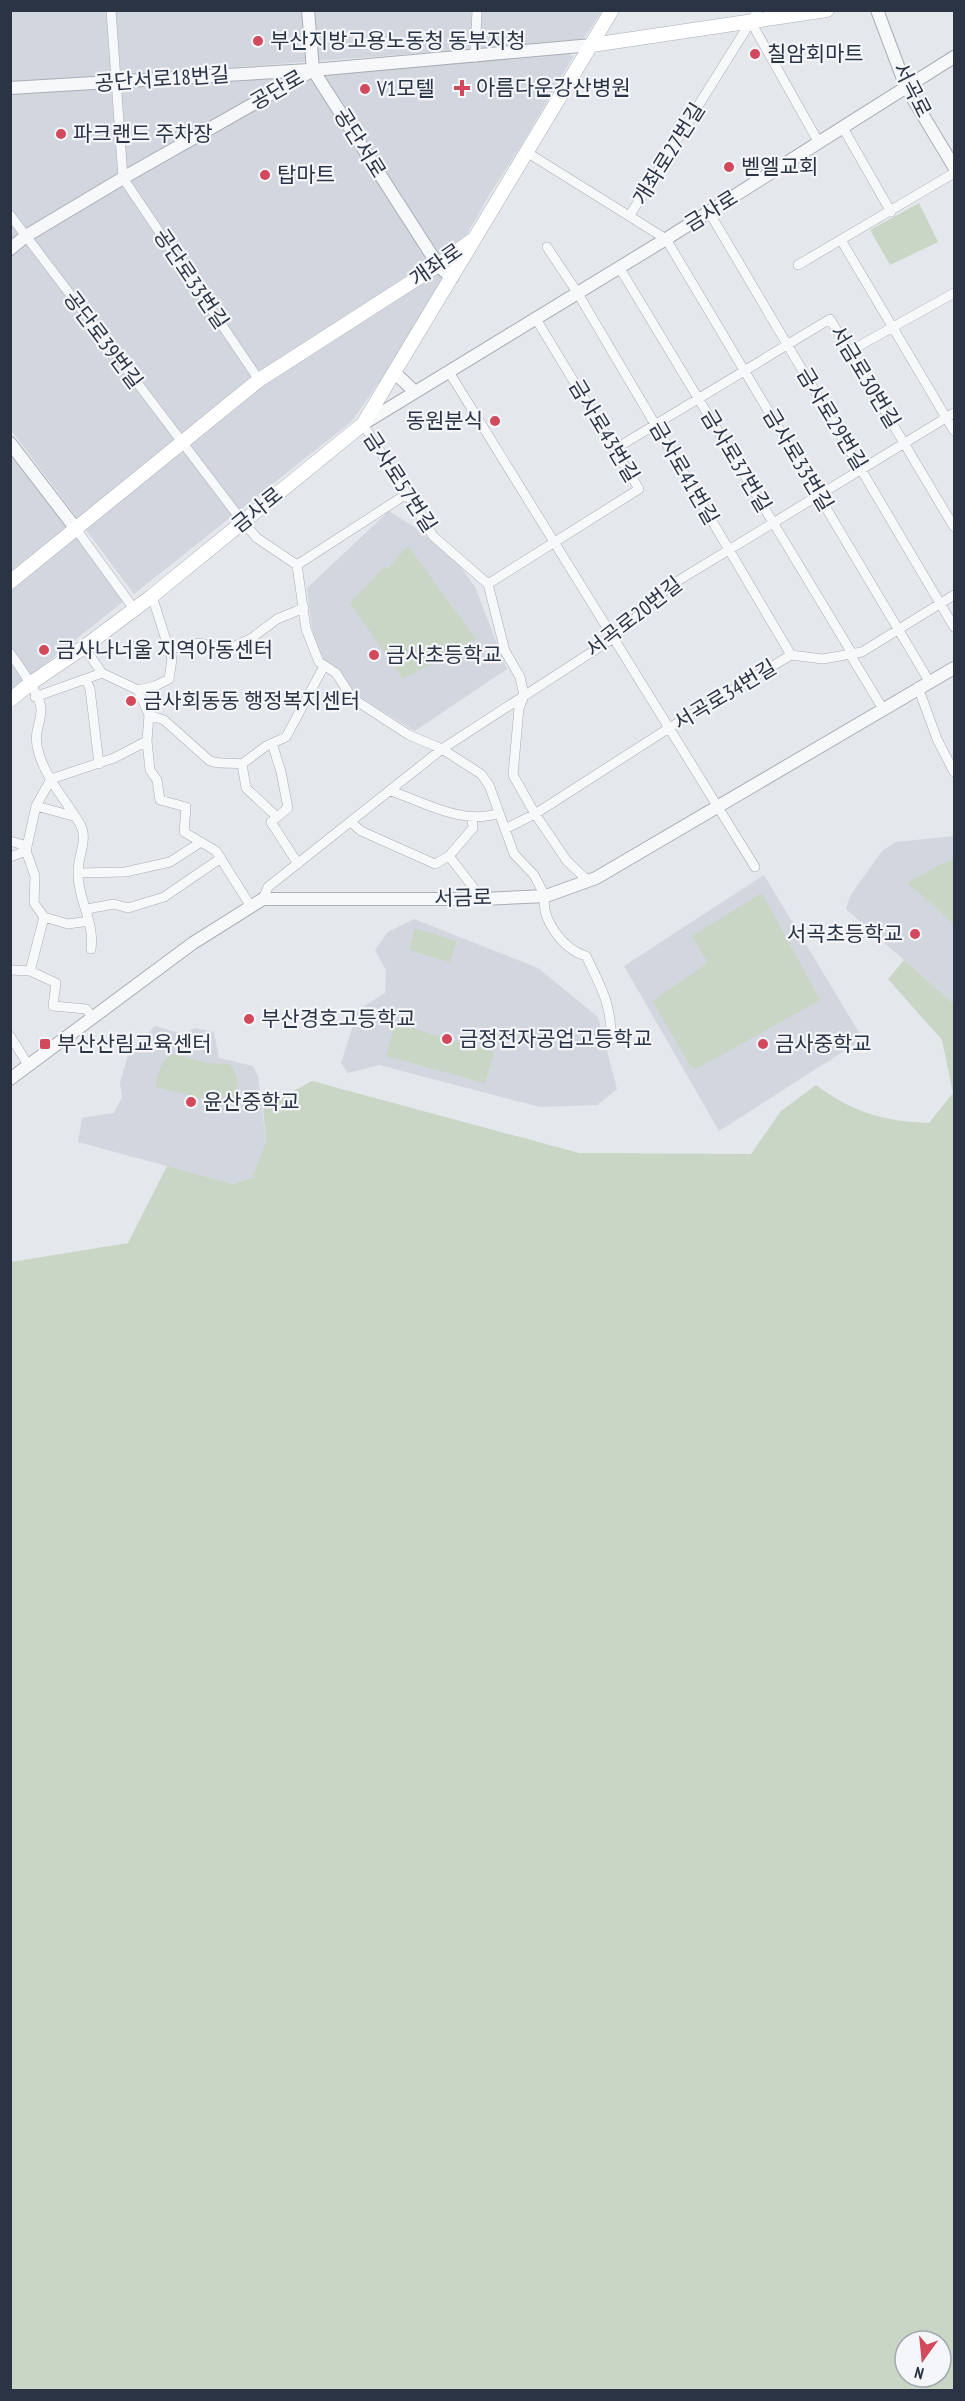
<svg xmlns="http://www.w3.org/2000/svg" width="965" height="2401" font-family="'PT Sans Narrow','Noto Sans KR',sans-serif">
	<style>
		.built { fill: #d2d6de }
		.green { fill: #c9d6c5; fill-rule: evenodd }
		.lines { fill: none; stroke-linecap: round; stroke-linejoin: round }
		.minor-casing { stroke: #a9aeb7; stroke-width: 10 }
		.tertiary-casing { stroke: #a9aeb7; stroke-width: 14 }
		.secondary-casing { stroke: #a9aeb7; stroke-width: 15 }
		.minor { stroke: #f7f8fa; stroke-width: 9 }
		.tertiary { stroke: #f7f8fa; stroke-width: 12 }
		.secondary { stroke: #fff; stroke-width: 14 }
		.poi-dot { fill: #d1495b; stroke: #f4f6f9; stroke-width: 2 }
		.labels { text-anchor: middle; stroke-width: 4.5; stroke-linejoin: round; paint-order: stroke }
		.poi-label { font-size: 21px; fill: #2b3445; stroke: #f4f6f9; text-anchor: start }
		.street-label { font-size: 21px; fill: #2b3445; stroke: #f4f6f9 }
	</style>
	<rect width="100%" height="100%" fill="#e4e7ec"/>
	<path class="built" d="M11 11H602L582 41 11 84Z
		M568 53 573 57 522 144 491 192 398 355 352 421 134 594 11 430V93L416 68Z
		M10 449 124 601 11 691H10Z
		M389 511 417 529 454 558 475 587 507 669 415 731 355 694 318 652 312 629 307 588Z
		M954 836V1004L846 909 850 896 882 851 896 842Z
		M764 875 863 1039 719 1131 624 966Z
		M414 919 538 968 598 1017 617 1089 597 1105 540 1107 379 1065 348 1073 341 1063 358 1010 385 993 386 970 375 950 388 932Z
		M155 1026 182 1034 195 1028 214 1032 219 1058 253 1066 258 1076 266 1141 252 1178 233 1184 78 1142 82 1118 114 1113 122 1097 120 1083 128 1055Z"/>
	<path class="green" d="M919 203 938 242 890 265 870 230Z
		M408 546 476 639 403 679 350 603 384 567 387 569Z
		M954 860V924L908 883 941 864Z
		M762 893 820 1000 696 1069 690 1065 652 1001 708 963 692 936Z
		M415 928 456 941 450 962 409 950Z
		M904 960 954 1004V2390H11V1262L128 1243 167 1166 233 1184 252 1178 266 1141 263 1108 312 1081 579 1153 751 1154 781 1111 816 1085C853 1113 884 1121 929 1123L953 1093 942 1040 888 979ZM905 2341H941V2377H905Z
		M395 1023 494 1052 485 1083 386 1056Z
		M174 1054 206 1063 229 1064C242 1077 237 1089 233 1105L155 1087C159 1073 159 1060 174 1054Z"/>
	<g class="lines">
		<defs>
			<path id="minor" d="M111 10 123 178 259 380
				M751 22 819 143
				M475 57 477 10
				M843 128 891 212
				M528 153 666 239 929 681
				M709 212 954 627
				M10 215 242 521 257 538 297 565 306 629 319 662 336 673 352 698 409 735 442 749 481 774 489 785 514 854 534 875 545 896C540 919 564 950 586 956 601 987 612 1005 611 1040
				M630 215 758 10
				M841 240 954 431
				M547 247 577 292 791 655
				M798 265 954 173
				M619 267 853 655
				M850 351 954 293
				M449 372 755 867
				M363 424 433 536 488 584 505 651 520 677 524 696 519 708 513 775 535 814 567 861 588 881
				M615 449 830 319 954 527
				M76 529 134 609
				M297 565 405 495
				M488 584 639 489 536 319
				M84 647 102 673 138 690 149 715
				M169 649 200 643 220 648 233 647 252 638 277 619 304 608
				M10 653C19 666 40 694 41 709 41 726 32 732 39 754 47 780 67 802 80 824 89 839 77 858 78 874 78 900 95 922 91 949
				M851 656 883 709
				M86 680 90 689 99 764
				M918 687 937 739 954 772
				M138 690 155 686 169 679 172 659 152 596
				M35 697 102 673
				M147 741 150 770 157 780 160 800 186 807 184 832 216 851 250 905
				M272 743 281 772 288 808 271 822 298 864
				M242 764 266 746 286 737 324 666
				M242 764 246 788 277 817
				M391 791C424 802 464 826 499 813
				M36 806 73 816
				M351 822 361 831 435 864 449 856 473 828 472 817
				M505 829 535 814 669 728 791 655 823 659 862 652 954 595
				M10 841 27 846
				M449 856 482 899
				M10 857 26 851
				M78 873 125 872 170 862 201 842
				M263 899 268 887 442 749 615 637 671 585 954 413
				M87 909 114 904 128 908 164 897 221 858
				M89 921 68 924 44 917 34 903 35 876 26 851 36 806 51 779 114 758 147 741 149 715 164 720 210 761C221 765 231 762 242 764
				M10 970 30 971 56 983 53 1006 86 1009 93 1018
				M30 971 44 917
				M10 1036 29 1066"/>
			<path id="tertiary" d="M308 10 313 70 438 265 452 278
				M877 10 906 87 954 167
				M10 88 309 70
				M10 249 26 236 123 178 313 70 592 45
				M394 372 415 392
				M363 424 666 239 954 57
				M10 443 76 529
				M10 1079 193 943 263 899H482L546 896 596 878 954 668"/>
			<path id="secondary" d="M592 45 827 10
				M10 582 259 380 438 265 471 241
				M10 700 31 683 84 647 152 596 363 424 612 10"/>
		</defs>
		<use href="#minor" class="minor-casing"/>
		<use href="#tertiary" class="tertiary-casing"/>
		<use href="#secondary" class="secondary-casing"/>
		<use href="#minor" class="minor"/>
		<use href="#tertiary" class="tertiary"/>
		<use href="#secondary" class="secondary"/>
	</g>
	<g class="poi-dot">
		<circle cx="258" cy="41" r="6"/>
		<circle cx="755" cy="54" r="6"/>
		<path d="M459 79h6v6h6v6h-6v6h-6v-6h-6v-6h6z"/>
		<circle cx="365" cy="89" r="6"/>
		<circle cx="61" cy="134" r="6"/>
		<circle cx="729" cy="167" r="6"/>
		<circle cx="265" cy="175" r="6"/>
		<circle cx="495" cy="421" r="6"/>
		<circle cx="44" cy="650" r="6"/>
		<circle cx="374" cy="655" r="6"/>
		<circle cx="131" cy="701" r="6"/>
		<circle cx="915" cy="934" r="6"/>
		<circle cx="249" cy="1019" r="6"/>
		<circle cx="447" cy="1039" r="6"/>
		<rect x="39" y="1038" width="12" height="12" rx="3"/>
		<circle cx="763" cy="1044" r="6"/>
		<circle cx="191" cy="1102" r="6"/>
	</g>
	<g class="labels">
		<g class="poi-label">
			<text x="270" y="48">부산지방고용노동청 동부지청</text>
			<text x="767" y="61">칠암회마트</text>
			<text x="476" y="95">아름다운강산병원</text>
			<text x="377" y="96">V1모텔</text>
			<text x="73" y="141">파크랜드 주차장</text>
			<text x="741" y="174">벧엘교회</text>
			<text x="277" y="182">탑마트</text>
			<text x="483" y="428" text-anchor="end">동원분식</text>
			<text x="56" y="657">금사나너울 지역아동센터</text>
			<text x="386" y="662">금사초등학교</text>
			<text x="143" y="708">금사회동동 행정복지센터</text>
			<text x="903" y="941" text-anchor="end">서곡초등학교</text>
			<text x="261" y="1026">부산경호고등학교</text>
			<text x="459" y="1046">금정전자공업고등학교</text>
			<text x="57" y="1051">부산산림교육센터</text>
			<text x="775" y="1051">금사중학교</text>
			<text x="203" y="1109">윤산중학교</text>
		</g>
		<g class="street-label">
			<text transform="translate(162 79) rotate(-4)" y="7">공단서로18번길</text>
			<text transform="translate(277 90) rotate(-30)" y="7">공단로</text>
			<text transform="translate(912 90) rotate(63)" y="7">서곡로</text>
			<text transform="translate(360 143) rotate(58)" y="7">공단서로</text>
			<text transform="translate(669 154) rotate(-58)" y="7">개좌로27번길</text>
			<text transform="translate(711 211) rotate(-32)" y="7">금사로</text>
			<text transform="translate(436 265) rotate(-35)" y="7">개좌로</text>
			<text transform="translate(191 279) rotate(56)" y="7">공단로33번길</text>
			<text transform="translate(103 340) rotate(53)" y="7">공단로39번길</text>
			<text transform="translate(865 377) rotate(59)" y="7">서금로30번길</text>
			<text transform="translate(832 419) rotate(59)" y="7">금사로29번길</text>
			<text transform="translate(604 431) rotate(59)" y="7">금사로43번길</text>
			<text transform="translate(798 460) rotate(59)" y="7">금사로33번길</text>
			<text transform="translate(736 461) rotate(59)" y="7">금사로37번길</text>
			<text transform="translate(684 473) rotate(60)" y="7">금사로41번길</text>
			<text transform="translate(400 482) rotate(57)" y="7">금사로57번길</text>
			<text transform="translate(257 510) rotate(-39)" y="7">금사로</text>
			<text transform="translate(634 617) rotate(-38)" y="7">서곡로20번길</text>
			<text transform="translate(725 695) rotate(-31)" y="7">서곡로34번길</text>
			<text transform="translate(463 898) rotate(-1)" y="7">서금로</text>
		</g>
	</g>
	<rect width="965" height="2401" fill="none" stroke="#2b3445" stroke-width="24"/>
	<g transform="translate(923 2359) rotate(195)"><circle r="28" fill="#f4f6f9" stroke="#a4a8b1" stroke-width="1.5"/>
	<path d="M0-4.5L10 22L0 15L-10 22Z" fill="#d1495b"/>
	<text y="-9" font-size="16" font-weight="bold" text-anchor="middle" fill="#2b3445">N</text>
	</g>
</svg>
